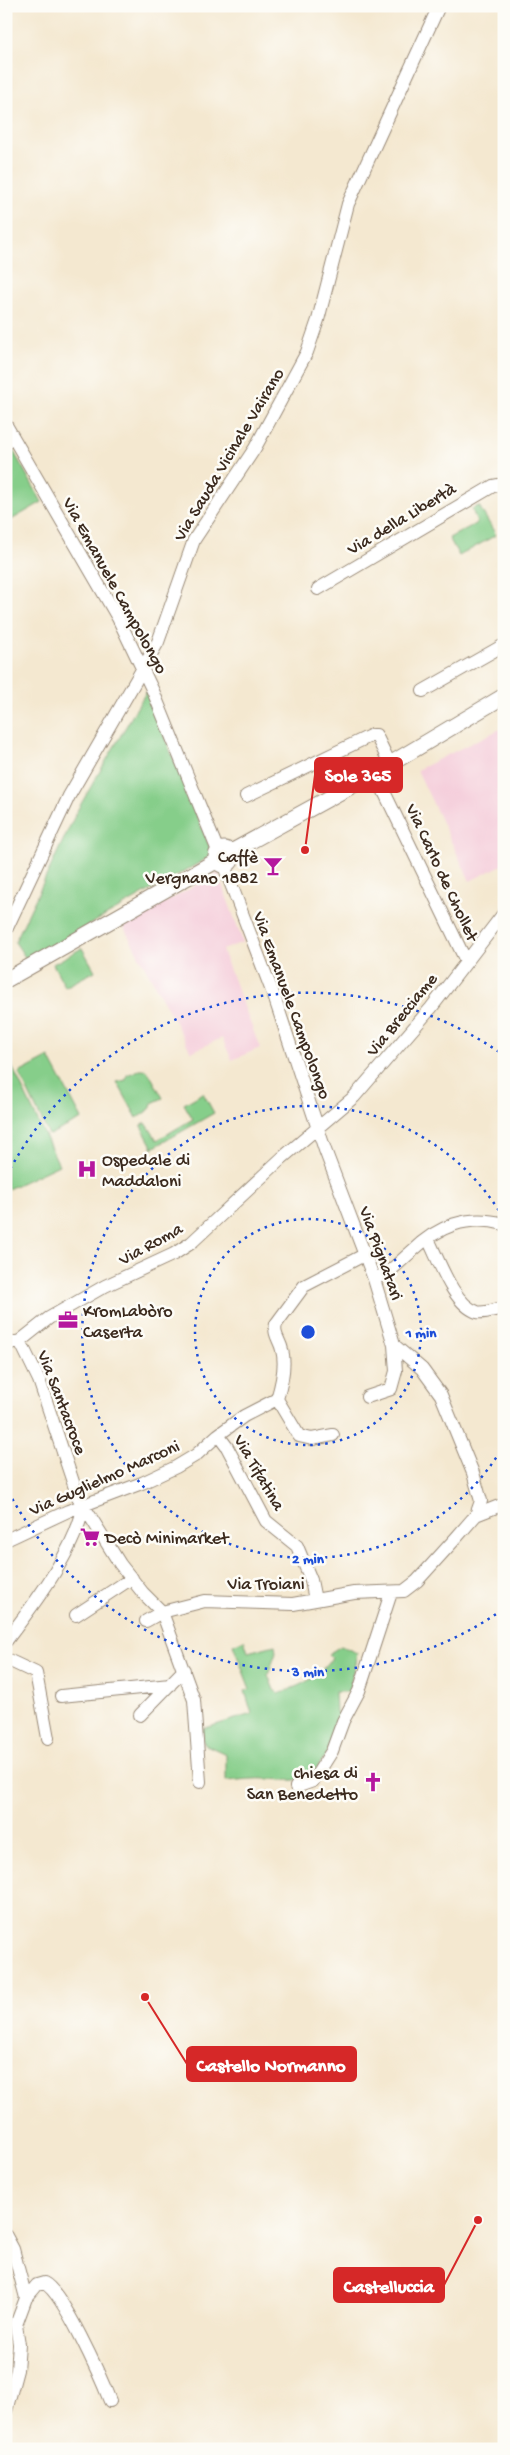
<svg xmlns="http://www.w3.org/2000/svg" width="510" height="2455" font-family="'Gochi Hand',sans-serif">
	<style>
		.built { fill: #f5cfdc }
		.green { fill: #86ce8a; stroke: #607c54 }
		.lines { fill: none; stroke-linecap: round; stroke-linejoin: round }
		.minor-casing { stroke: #988977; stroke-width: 14 }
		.major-casing { stroke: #988977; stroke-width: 17 }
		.minor { stroke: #fff; stroke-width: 12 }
		.major { stroke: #fff; stroke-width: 15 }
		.ring { fill: none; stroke: #1d4ed8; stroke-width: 2.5; stroke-dasharray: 2.5 5 }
		.labels { text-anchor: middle; stroke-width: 5; stroke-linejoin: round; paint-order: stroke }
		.street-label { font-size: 18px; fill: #3b2a1e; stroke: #fdfcf7 }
		.poi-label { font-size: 18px; fill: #3b2a1e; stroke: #fdfcf7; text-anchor: start }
		.centre { fill: #1d4ed8; stroke: #fdfcf7; stroke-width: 2.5 }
		.ring-label { font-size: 15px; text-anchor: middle; font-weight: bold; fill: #1d4ed8; stroke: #fdfcf7; stroke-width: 5; stroke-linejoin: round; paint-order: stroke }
		.leader { fill: none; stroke: #d62828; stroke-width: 2 }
		.callout-dot { fill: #d62828; stroke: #fdfcf7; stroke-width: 2 }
		.callout { fill: #d62828; stroke: #d62828; stroke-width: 2 }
		.callout-label { font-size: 19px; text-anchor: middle; font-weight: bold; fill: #fff }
	</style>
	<rect width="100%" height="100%" fill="#fdfcf7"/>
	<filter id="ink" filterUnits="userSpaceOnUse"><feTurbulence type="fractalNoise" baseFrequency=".02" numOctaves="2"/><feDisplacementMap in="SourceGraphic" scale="10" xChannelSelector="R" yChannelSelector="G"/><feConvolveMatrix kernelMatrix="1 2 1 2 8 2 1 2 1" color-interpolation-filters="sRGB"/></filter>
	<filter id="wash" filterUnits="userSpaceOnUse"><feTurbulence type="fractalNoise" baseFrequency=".0096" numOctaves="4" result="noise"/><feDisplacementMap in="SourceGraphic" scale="20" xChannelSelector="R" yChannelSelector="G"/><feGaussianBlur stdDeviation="1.12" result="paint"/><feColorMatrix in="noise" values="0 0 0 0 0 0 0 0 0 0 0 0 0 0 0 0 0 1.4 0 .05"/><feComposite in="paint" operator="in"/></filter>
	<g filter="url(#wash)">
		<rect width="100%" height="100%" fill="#f4e8d0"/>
		<path class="built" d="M504 727V864L470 881 417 770Z
			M218 873 243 942 222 950 260 1048 232 1060 222 1038 191 1052 123 926Z"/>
		<path class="green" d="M6 438 42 502 6 523Z
			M479 506 496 535 459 556 449 538 477 523 472 509Z
			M146 692 213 855 27 960 15 942 78 809Z
			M82 948 95 971 65 987 53 964Z
			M6 1054 59 1165 6 1190Z
			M49 1057 82 1119 49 1135 19 1073Z
			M139 1070H146L149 1073 163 1098 152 1103 150 1109 137 1118 117 1082 126 1080 127 1075Z
			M203 1093 214 1113 153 1148 141 1126 146 1123 157 1140 193 1119 184 1104Z
			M244 1640 248 1652 275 1645 276 1653 268 1675 274 1690 278 1693C301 1686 318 1678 332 1658L328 1654 341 1646 357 1653 349 1692H335L336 1712 341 1718C332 1739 323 1777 295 1780 287 1781 277 1779 269 1779 255 1778 240 1780 226 1781V1754L204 1744 202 1729 252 1714 245 1691 250 1689 233 1645Z"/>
	</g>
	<g filter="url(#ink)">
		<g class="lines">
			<defs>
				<path id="minor" d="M6 425 118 618 153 691 218 851
					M318 589 493 486 504 484
					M423 691 504 645
					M375 773 466 961
					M246 796 372 735H376L390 764
					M6 930 69 796 158 642 194 540 255 448 307 352 318 320 348 204 439 6
					M428 1239C439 1260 453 1304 477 1312 484 1314 496 1309 504 1308
					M374 1279C393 1271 396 1265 411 1252 438 1226 467 1214 504 1224
					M20 1341 39 1380 78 1497 120 1564 143 1593 162 1612 194 1700 200 1782
					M6 1344 20 1341 49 1318 105 1286 174 1254 191 1243 282 1158 354 1097 431 1008 504 913
					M367 1397 391 1389 396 1371 394 1345
					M277 1399 299 1436 312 1439 333 1435
					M218 1435 227 1447 266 1521 297 1546 311 1580 315 1600
					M476 1515 504 1504
					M6 1540 68 1511 142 1483 176 1467 196 1455 218 1435 244 1416 277 1399C281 1386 286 1364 282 1350 280 1340 273 1335 276 1324L304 1286 364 1255
					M76 1615 132 1578
					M146 1621 162 1612 205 1601 293 1604 354 1593 404 1591 417 1581 456 1538 476 1515 481 1501 473 1473 441 1395 422 1369 394 1345 374 1279 325 1150 275 999 224 866
					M6 1641C34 1604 76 1550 84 1504
					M6 1659 36 1673 48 1738
					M61 1696 170 1685
					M140 1715 184 1670
					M296 1787 313 1781 332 1751 343 1721 359 1691 391 1593
					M6 2236 13 2249 26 2298 16 2325 19 2344 17 2370 6 2411
					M26 2298 37 2285 44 2283C63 2292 101 2378 110 2401"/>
				<path id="major" d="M216 857a8 8 0 1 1 16 0a8 8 0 1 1-16 0Z
					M231 852 375 773 504 696
					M6 980 216 861"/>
			</defs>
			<use href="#minor" class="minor-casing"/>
			<use href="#major" class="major-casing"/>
			<use href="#minor" class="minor"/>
			<use href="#major" class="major"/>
		</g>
	</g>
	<g class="ring">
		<circle cx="308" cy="1332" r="113"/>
		<path d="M504 1445A226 226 0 1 1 504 1219"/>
		<path d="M502 1610A339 339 0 0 1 7 1489M7 1175A339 339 0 0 1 502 1054"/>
	</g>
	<defs>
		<symbol id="bar-bare" viewBox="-9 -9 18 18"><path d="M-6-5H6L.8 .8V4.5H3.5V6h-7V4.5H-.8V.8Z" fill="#b5179e" stroke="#fdfcf7" stroke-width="2.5" paint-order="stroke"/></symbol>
		<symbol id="hospital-bare" viewBox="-9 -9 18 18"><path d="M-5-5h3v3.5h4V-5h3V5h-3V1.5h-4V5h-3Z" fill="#b5179e" stroke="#fdfcf7" stroke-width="2.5" paint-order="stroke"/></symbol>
		<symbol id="office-bare" viewBox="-9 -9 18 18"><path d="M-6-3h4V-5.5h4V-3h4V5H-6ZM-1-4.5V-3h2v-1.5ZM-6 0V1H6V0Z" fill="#b5179e" stroke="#fdfcf7" stroke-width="2.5" paint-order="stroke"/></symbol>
		<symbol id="supermarket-bare" viewBox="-9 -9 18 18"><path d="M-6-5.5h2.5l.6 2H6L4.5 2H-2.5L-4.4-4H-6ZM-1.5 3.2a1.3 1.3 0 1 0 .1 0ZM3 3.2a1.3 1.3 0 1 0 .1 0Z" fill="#b5179e" stroke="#fdfcf7" stroke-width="2.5" paint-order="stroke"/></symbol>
		<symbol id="church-bare" viewBox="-9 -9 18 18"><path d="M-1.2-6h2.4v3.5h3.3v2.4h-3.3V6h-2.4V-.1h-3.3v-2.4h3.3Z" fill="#b5179e" stroke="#fdfcf7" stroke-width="2.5" paint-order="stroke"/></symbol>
	</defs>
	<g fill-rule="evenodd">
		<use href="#bar-bare" x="259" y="852" width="28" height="28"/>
		<use href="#hospital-bare" x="73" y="1155" width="28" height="28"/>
		<use href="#office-bare" x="54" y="1306" width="28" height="28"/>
		<use href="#supermarket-bare" x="76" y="1523" width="28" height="28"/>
		<use href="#church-bare" x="359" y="1768" width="28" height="28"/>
	</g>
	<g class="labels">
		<g class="street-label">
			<text transform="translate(228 454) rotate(-59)" y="6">Via Sauda Vicinale Vairano</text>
			<text transform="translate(401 518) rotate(-31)" y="6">Via della Libertà</text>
			<text transform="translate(116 585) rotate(61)" y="6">Via Emanuele Campolongo</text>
			<text transform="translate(443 872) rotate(65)" y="6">Via Carlo de Chollet</text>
			<text transform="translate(293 1005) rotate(70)" y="6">Via Emanuele Campolongo</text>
			<text transform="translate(401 1014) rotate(-51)" y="6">Via Brecciame</text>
			<text transform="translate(150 1243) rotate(-29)" y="6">Via Roma</text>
			<text transform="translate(382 1253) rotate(70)" y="6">Via Pignatari</text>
			<text transform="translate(63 1402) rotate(69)" y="6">Via Santacroce</text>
			<text transform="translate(260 1472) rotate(60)" y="6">Via Tifatina</text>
			<text transform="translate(104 1477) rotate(-24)" y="6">Via Guglielmo Marconi</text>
			<text x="266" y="1589">Via Troiani</text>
		</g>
		<g class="poi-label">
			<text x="258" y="862" text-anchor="end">Caffè<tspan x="258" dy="21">Vergnano 1882</tspan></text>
			<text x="102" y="1165">Ospedale di<tspan x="102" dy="21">Maddaloni</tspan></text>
			<text x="83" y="1316">KromLabòro<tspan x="83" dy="21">Caserta</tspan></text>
			<text x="105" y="1543">Decò Minimarket</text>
			<text x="358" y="1778" text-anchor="end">chiesa di<tspan x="358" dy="21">San Benedetto</tspan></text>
		</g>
	</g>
	<circle cx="308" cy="1332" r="8" class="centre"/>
	<g class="ring-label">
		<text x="421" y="1337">1 min</text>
		<text x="308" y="1563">2 min</text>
		<text x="308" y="1676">3 min</text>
	</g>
	<path class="leader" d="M305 850L315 775M145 1997L187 2064M478 2220L444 2285"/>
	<g class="callout-dot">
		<circle cx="305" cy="850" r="5"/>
		<circle cx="145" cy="1997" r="5"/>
		<circle cx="478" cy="2220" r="5"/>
	</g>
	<g class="callout">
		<rect x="315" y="758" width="87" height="34" rx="5"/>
		<rect x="187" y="2047" width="169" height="34" rx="5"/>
		<rect x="334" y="2268" width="110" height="34" rx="5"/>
	</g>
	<g class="callout-label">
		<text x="358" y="781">Sole 365</text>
		<text x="271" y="2071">Castello Normanno</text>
		<text x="389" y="2292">Castelluccia</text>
	</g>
	<rect width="510" height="2455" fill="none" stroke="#fdfcf7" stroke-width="25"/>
</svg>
